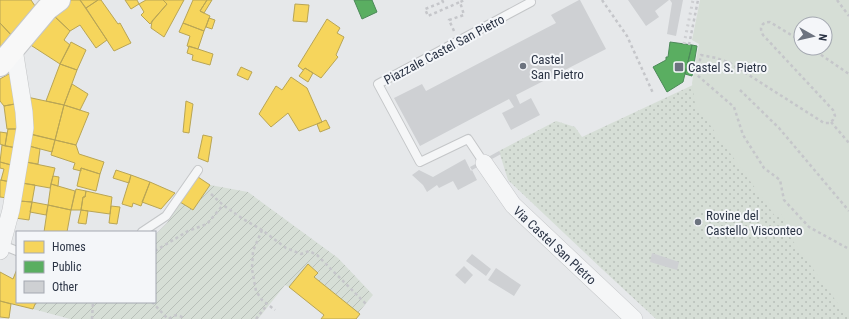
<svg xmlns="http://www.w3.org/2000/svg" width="849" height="319" font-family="'Roboto Condensed',sans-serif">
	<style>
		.grass { fill: url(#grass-dots); fill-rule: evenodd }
		.park { fill: #d6ded6; fill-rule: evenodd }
		.garden { fill: url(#garden-furrows) }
		.homes { fill: #f6d55c; stroke: #b9a555 }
		.public { fill: #5aae61; stroke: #4c8959 }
		.building { fill: #ced0d3 }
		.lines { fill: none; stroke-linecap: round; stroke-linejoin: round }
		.service-casing { stroke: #c4c6c8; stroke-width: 10 }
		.minor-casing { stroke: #c4c6c8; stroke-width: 18 }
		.secondary-casing { stroke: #c4c6c8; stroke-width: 24 }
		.path { stroke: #c5c6ca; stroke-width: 2.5; stroke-dasharray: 3 3; stroke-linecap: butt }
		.service { stroke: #f5f6f7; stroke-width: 8 }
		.minor { stroke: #f5f6f7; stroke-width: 17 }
		.secondary { stroke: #f8f8f8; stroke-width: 22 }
		.rail { stroke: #cecfd2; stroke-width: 3; stroke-dasharray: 2 4; stroke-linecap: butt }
		.poi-dot { fill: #6c737f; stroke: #f4f6f9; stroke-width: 1.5 }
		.labels { text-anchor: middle; stroke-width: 4; stroke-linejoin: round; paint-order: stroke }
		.street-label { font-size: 13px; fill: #2b3445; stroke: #f4f6f9 }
		.poi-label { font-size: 13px; fill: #2b3445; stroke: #f4f6f9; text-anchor: start }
	</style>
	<defs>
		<pattern id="grass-dots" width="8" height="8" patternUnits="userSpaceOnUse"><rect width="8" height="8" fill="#d6ded6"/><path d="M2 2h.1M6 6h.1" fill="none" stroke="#b8bfb9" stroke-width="1.8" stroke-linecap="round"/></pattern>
		<pattern id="garden-furrows" width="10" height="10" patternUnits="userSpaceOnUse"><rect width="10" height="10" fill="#d6ded6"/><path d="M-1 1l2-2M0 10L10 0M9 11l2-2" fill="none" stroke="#b8bfb9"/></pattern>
	</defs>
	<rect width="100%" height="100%" fill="#e6e8ea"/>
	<path class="grass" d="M710 0H849V319H656L602 269 508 180 499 151 556 121 575 127 582 137 695 84ZM801 24H825V48H801Z"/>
	<path class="park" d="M700 0H849V319L790 237 794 233 780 213 775 216 695 104 692 83 699 44 692 40ZM801 24H825V48H801Z"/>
	<path class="garden" d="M210 185 248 192 338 258 373 295 358 313 314 277 318 272 308 264 289 287 285 285 258 319H70L33 309 36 302H155V235L167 223 180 202 193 210Z"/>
	<path class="homes" d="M0 0H31L39 12 13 37 0 23Z
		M71 0H80L107 40 96 48 80 25 70 31 53 15Z
		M80 0H98L86 8Z
		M98 0H101L118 24 120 23 131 43 114 51 86 8Z
		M125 0H137L139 4 131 9Z
		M146 0H163L167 4 150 24 141 15 144 12 139 4Z
		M163 0H184L164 37 151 28 152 21 167 4Z
		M193 0H207L200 11 210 16 204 31 183 23Z
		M207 0H212L204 13 200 11Z
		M295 4 309 5 307 22 293 21Z
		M53 15 70 31 64 40 70 45 60 64 29 44Z
		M209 18 215 20 212 29 206 27Z
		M327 19 340 28 337 33 344 37 336 55 338 57 321 78 305 68 303 70 298 66Z
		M0 23 13 37 0 50Z
		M183 23 204 31 198 49 187 46 190 36 179 32Z
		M71 42 86 50 77 70 60 64Z
		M189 46 213 54 210 65 192 60 193 55 187 53Z
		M60 64 77 70 64 105 46 101Z
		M241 67 252 72 248 80 237 75Z
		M305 68 313 73 308 82 299 76Z
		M14 71 20 103 4 106 0 101V79Z
		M291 77 307 88 322 122 299 131 288 113 271 127 259 114 276 86 282 90Z
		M72 84 88 94 80 110 64 105Z
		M27 97 64 105 55 140 29 134Z
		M186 101 193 104 189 133 183 132Z
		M20 103 19 129H7L4 106Z
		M64 105 89 113 76 145 55 140Z
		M326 120 330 128 320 132 317 124Z
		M8 129H19L17 148 5 146Z
		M0 132 7 133 5 146 0 144Z
		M31 134 55 140 52 152 29 146Z
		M203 135 212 137 208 162 198 158Z
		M55 140 76 145 79 154 104 162 100 174 81 168V171L73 169 75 163 51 155Z
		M2 145 17 148 15 166 0 162Z
		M29 146 40 149 38 164 26 162Z
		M0 162 15 166 11 182 1 180 4 169 0 168Z
		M26 162 55 168 50 188 22 183Z
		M81 168 100 174 96 191 77 186Z
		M116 170 131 175 129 183 113 178Z
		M131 175 150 182 141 206 133 203 132 207 122 204Z
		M53 176 59 177 58 186 51 184Z
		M198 177 210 185 193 210 180 202Z
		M0 180 11 182 7 198 0 197Z
		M150 182 175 193 161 209 142 202Z
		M22 183 35 185 32 202 19 201Z
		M51 184 75 191 71 210 48 205Z
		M76 189 86 191 85 197H83L81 210H71Z
		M86 191 112 197 110 214 81 210 83 197H85Z
		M19 201 32 202 29 220 15 218Z
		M32 202 48 205 46 215 30 212Z
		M48 205 71 210 67 232H44Z
		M111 206 120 207 117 224 109 223Z
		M81 210 88 211 86 224 78 223Z
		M308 264 318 273 314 277 360 314 356 319H321L324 315 289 287Z
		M17 269V302H36L33 309 0 301V272L13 279Z
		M0 301 11 304 9 318 0 317Z"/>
	<path class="public" d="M354 0H372L377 12 362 19Z
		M670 42 692 45 683 82 667 92 653 67 666 60V57H668Z
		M692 45 697 46 692 76 685 74Z"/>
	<path class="building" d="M579 0H580L606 49 516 95 520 104 531 98 540 115 511 130 502 113 514 107 509 99 420 146 394 98 422 84 426 91 556 23 551 15Z
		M628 0H669L655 11 659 17 646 26Z
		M670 0H683L676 36 667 34 672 3Z
		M499 151 501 154 472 170 470 167Z
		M465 159 471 171 472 170 477 180 458 190 453 181 439 188 437 185 427 192 423 185 412 175 419 170 433 177Z
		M652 253 679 262 677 270 650 262Z
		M472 254 491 269 486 276 466 261Z
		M464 266 473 275 465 284 455 275Z
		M496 268 521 285 514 296 488 280Z"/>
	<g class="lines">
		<defs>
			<path id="service" d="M482 160 468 139 420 162 378 84 531 2
				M142 232 166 216 198 170
				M2 245 17 251"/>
			<path id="minor" d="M484 163 513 205 634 319
				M0 251 11 210 25 128 24 112 14 49"/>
			<path id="secondary" d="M0 65 47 9 59 0"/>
		</defs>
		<use href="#service" class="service-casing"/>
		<use href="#minor" class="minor-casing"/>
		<use href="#secondary" class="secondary-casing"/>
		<path class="path" d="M442 0 443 2 425 9 428 16 460 2
			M602 0 627 36 653 93
			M837 0 849 16
			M454 31 449 20 464 15 460 2 465 0
			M801 41 770 22C761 22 759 28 763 35L833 110 835 116 833 120 829 123H824L730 63 716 58 701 55 697 75 734 107 743 135 764 168 780 180 784 200 809 227 849 249
			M689 45 698 0
			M811 48 849 74
			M740 90 779 128 849 211
			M831 122 849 143
			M211 194 223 205 243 219 262 230 286 248 301 254 309 251 317 255 366 304
			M262 230 253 251 252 269 256 291 262 300 275 310
			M155 251 188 231 207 224 223 205
			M152 302 168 319
			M92 319 93 302
			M169 319C174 314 179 314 184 319
			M256 319 267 305"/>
		<use href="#service" class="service"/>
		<use href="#minor" class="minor"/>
		<use href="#secondary" class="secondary"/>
		<path class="rail" d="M684 44 693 0"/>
	</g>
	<g class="poi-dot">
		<circle cx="523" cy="66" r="4"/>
		<rect x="674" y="62" width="10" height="10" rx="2"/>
		<circle cx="698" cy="222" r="4"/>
	</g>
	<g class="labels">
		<g class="street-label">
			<text transform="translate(444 49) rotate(-28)" y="5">Piazzale Castel San Pietro</text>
			<text transform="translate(555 245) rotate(43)" y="5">Via Castel San Pietro</text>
		</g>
		<g class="poi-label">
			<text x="531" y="64">Castel<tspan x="531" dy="15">San Pietro</tspan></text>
			<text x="688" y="72">Castel S. Pietro</text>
			<text x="706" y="220">Rovine del<tspan x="706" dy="15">Castello Visconteo</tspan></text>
		</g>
	</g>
	<rect x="16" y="231" width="140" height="72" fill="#f4f6f9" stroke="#a4a8b1"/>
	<rect x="24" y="241" width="20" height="12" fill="#f6d55c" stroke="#a4a8b1"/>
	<text x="52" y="251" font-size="12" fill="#2b3445">Homes</text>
	<rect x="24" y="261" width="20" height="12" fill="#5aae61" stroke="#a4a8b1"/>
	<text x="52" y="271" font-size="12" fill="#2b3445">Public</text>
	<rect x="24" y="281" width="20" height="12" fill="#ced0d3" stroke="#a4a8b1"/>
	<text x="52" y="291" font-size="12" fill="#2b3445">Other</text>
	<g transform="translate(813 36) rotate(98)"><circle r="19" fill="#f4f6f9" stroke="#a4a8b1"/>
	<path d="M0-3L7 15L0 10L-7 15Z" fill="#6c737f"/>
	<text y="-6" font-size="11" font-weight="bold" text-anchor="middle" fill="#2b3445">N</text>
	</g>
</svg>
